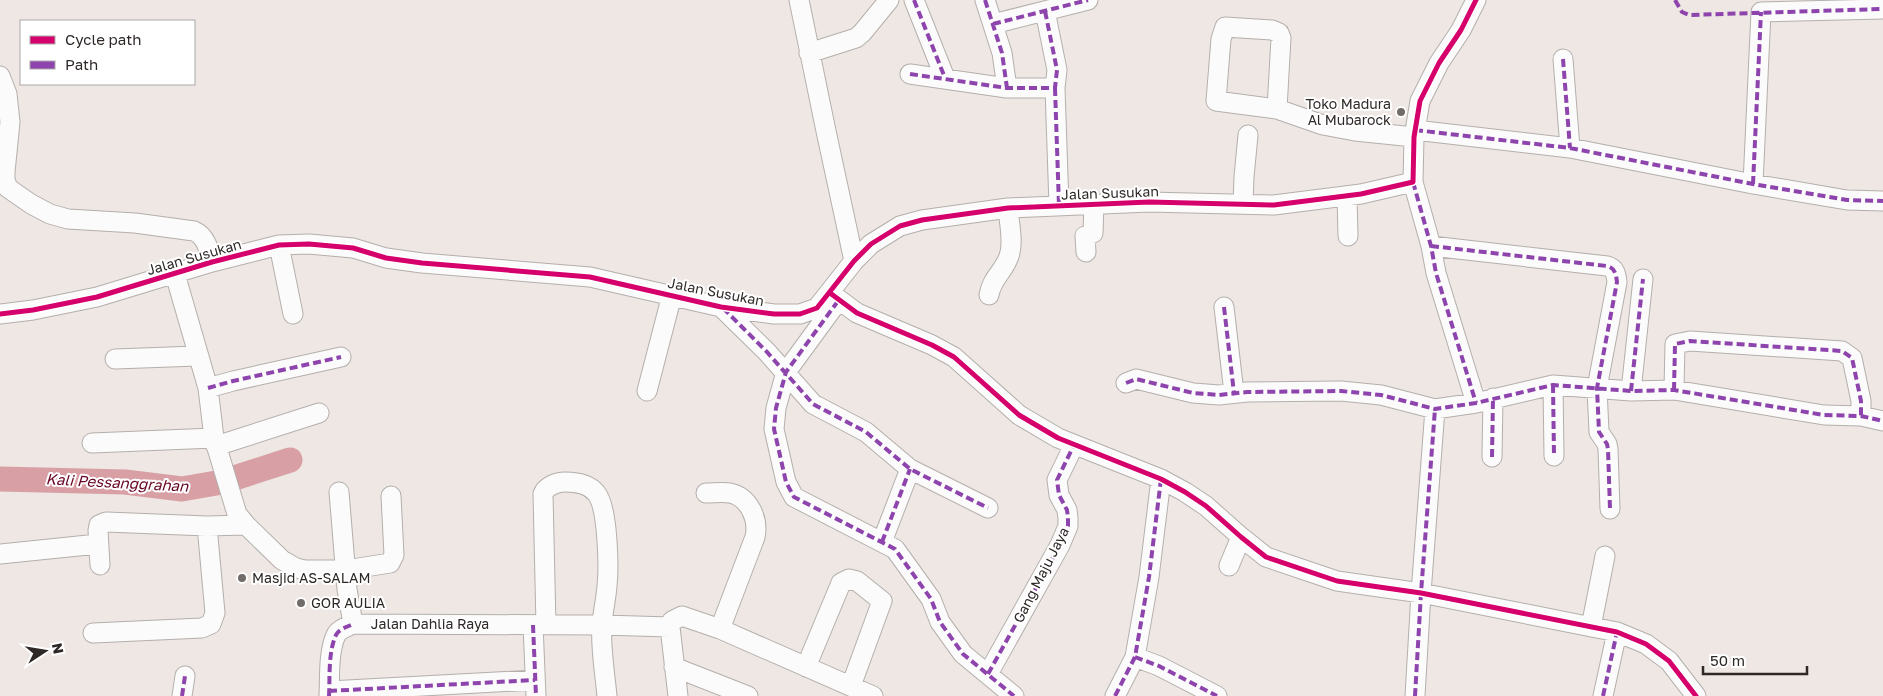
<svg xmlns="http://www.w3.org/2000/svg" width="1883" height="696" font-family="'Golos Text',sans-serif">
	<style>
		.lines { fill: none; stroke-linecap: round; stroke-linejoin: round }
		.river { stroke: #d89fa4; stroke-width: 25 }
		.minor-casing { stroke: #b4afab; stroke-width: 21 }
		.minor { stroke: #fcfbfb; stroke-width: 19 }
		.quiet { stroke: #8e44ad; stroke-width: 4; stroke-dasharray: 8 4; stroke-linecap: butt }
		.cycleway-casing { stroke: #fff; stroke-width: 8 }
		.cycleway { stroke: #d6006c; stroke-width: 5 }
		.poi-dot { fill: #716c69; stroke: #fff; stroke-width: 2 }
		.labels { text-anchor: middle; stroke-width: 4; stroke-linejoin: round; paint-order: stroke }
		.poi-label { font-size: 14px; fill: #2e2927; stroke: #fff; text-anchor: start }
		.street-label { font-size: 14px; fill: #2e2927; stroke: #fff }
		.water-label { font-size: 15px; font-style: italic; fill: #680524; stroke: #fff }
	</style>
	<rect width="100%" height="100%" fill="#eee7e3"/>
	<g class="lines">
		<path class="river" d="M0 479 125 482 182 489 222 482 290 460"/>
		<defs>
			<path id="minor" d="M799 0 826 131 854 261
				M914 0 945 78
				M985 0 1002 53 1007 88
				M993 24 1088 0
				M809 53 856 38 862 33 889 0
				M1563 59 1570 148
				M910 74 1007 88H1055L1057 70 1045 11
				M0 76 7 94 10 122 5 172V180L8 188 31 204 50 214 68 219 135 223 194 231C206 236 209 250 212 262
				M1055 88 1059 206
				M1277 109 1281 38 1279 33 1272 30 1225 27 1221 39 1216 101 1277 109 1323 125 1355 131 1414 137
				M1415 130 1570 148 1753 184 1847 200 1883 201
				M1413 182 1431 246 1436 273 1476 403
				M1753 184 1761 12 1883 9
				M1347 196 1348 236
				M1243 204 1244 177 1248 135
				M279 245 293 314
				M1431 246 1607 266C1615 268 1616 274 1617 282L1597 388 1599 432 1607 444 1608 449 1610 509
				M1086 252 1085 236 1093 233 1094 204
				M175 274 208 388 214 438 237 514 246 525 282 560 296 568 305 570H346L390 563 394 555 391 496
				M830 293 857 313 932 345 954 357 1019 415 1058 438 1161 479 1185 492 1206 506 1241 537 1266 557 1337 581 1421 593 1617 632 1646 644 1669 661 1696 696
				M989 295C992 277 1004 272 1009 256 1014 242 1009 223 1008 208
				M838 301 786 372 776 408 774 429 786 482 794 497 895 549 931 599 940 622 963 654 1014 696
				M721 307 767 352 813 404 866 432 910 469 988 508
				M1224 307 1234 393
				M0 314 33 310 97 297 212 262 279 245 309 244 353 248 386 258 422 263 590 277 721 307 774 314H800L817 308 854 261 871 244 900 226 922 220 1008 208 1149 202 1274 205 1361 194 1413 182 1414 137 1420 101 1439 63 1461 30 1476 0
				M115 359 197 356
				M1126 383 1136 379 1193 393 1219 395 1247 392 1341 391 1381 395 1435 409 1476 403 1553 385 1631 391 1674 390 1824 415 1861 416 1883 421
				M1553 385 1554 456
				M208 388 233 381 341 357
				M1674 390 1675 344 1690 341 1842 351 1852 358 1861 401V416
				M647 391 672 295
				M1631 391 1643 279
				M92 443 214 438
				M216 446 319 413
				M1492 457 1493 398
				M339 492 347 589 353 624
				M706 493C714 493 723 492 730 493 749 497 759 519 755 537L720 629
				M882 542 910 469
				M0 554 98 544
				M100 565 98 530 99 525 106 522 207 526 246 525
				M1229 566 1241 537
				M533 625 536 696
				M546 625 543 494C546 486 557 482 565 482 576 482 589 484 596 493 608 506 609 567 607 586 606 599 603 611 602 624 600 647 605 673 607 696
				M1591 627 1605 556
				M93 633 202 628 211 624 215 613 207 526
				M1135 657 1159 666 1217 696
				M674 667 748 696
				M806 667 841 583 849 579 857 581 882 601 851 686
				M988 674 1060 545 1068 526V518L1067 510 1059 495 1057 480 1074 445
				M329 691 535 680
				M182 696 185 676
				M329 696C330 678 328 652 336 635 339 629 347 627 353 624L602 625 670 627
				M678 696 670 627 672 621 682 616 720 629 873 696
				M1115 696 1135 657 1149 577 1161 479
				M1415 696 1421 593 1435 409
				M1603 696 1617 632"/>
		</defs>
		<use href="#minor" class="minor-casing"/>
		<use href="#minor" class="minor"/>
		<path class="quiet" d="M914 0 945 78
			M985 0 1002 53 1007 88
			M1675 0 1682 12 1689 15 1883 9
			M993 24 1088 0
			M1563 59 1570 148
			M910 74 1007 88H1055L1057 70 1045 11
			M1055 88 1059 206
			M1415 130 1570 148 1753 184 1847 200 1883 201
			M1413 182 1431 246 1436 273 1476 403
			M1753 184 1761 12
			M1431 246 1607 266C1615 268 1616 274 1617 282L1597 388 1599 432 1607 444 1608 449 1610 509
			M838 301 786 372 776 408 774 429 786 482 794 497 895 549 931 599 940 622 963 654 1014 696
			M1224 307 1234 393
			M723 308 767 352 813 404 866 432 910 469 988 508
			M1126 383 1136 379 1193 393 1219 395 1247 392 1341 391 1381 395 1435 409 1476 403 1553 385 1631 391 1674 390 1824 415 1861 416 1883 421
			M1553 385 1554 456
			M208 388 233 381 341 357
			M1674 390 1675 344 1690 341 1842 351 1852 358 1861 401V416
			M1631 391 1643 279
			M1492 457 1493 398
			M882 542 910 469
			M533 625 536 696
			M1135 657 1159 666 1217 696
			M988 674 1060 545 1068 526V518L1067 510 1059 495 1057 480 1074 445
			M329 691 535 680
			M182 696 185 676
			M329 696C330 678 328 652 336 635 339 629 347 627 353 624
			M1115 696 1135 657 1149 577 1161 479
			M1415 696 1421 593 1435 409
			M1603 696 1617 632"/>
		<defs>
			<path id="cycleway" d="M830 293 857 313 932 345 954 357 1019 415 1058 438 1161 479 1185 492 1206 506 1241 537 1266 557 1337 581 1421 593 1617 632 1646 644 1669 661 1696 696
				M0 314 33 310 97 297 212 262 279 245 309 244 353 248 386 258 422 263 590 277 721 307 774 314H800L817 308 854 261 871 244 900 226 922 220 1008 208 1149 202 1274 205 1361 194 1413 182 1414 137 1420 101 1439 63 1461 30 1476 0"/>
		</defs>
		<use href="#cycleway" class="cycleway-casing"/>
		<use href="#cycleway" class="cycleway"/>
	</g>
	<g class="poi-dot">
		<circle cx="1401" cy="112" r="5"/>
		<circle cx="242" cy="578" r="5"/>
		<circle cx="301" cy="603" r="5"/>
	</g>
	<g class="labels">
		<g class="poi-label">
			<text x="1391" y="109" text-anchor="end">Toko Madura<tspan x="1391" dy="16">Al Mubarock</tspan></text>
			<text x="252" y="583">Masjid AS-SALAM</text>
			<text x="311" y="608">GOR AULIA</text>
		</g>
		<g class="street-label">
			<text transform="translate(1110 193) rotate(-2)" y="5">Jalan Susukan</text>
			<text transform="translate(194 257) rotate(-16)" y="5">Jalan Susukan</text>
			<text transform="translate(716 292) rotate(11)" y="5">Jalan Susukan</text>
			<text transform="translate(1041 575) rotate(-63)" y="5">Gang Maju Jaya</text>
			<text x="430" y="629">Jalan Dahlia Raya</text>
		</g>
		<g class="water-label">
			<text transform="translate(117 483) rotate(3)" y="5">Kali Pessanggrahan</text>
		</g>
	</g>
	<rect x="20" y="20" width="175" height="65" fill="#ffffff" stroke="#aba9a9"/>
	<rect x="30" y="36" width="25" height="8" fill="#d6006c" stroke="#aba9a9"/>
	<text x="65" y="45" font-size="15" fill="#2e2927">Cycle path</text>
	<rect x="30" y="61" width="25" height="8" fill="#8e44ad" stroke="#aba9a9"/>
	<text x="65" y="70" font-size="15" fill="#2e2927">Path</text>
	<g transform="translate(45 651) rotate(78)" stroke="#ffffff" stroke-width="4" paint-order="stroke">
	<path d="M0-4L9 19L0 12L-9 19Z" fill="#2e2927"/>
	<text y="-8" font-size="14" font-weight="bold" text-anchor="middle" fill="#2e2927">N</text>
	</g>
	<path d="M1703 666v8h104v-8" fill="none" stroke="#2e2927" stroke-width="2.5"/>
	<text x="1710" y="666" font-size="15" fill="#2e2927" stroke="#ffffff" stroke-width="4" paint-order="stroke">50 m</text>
</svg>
